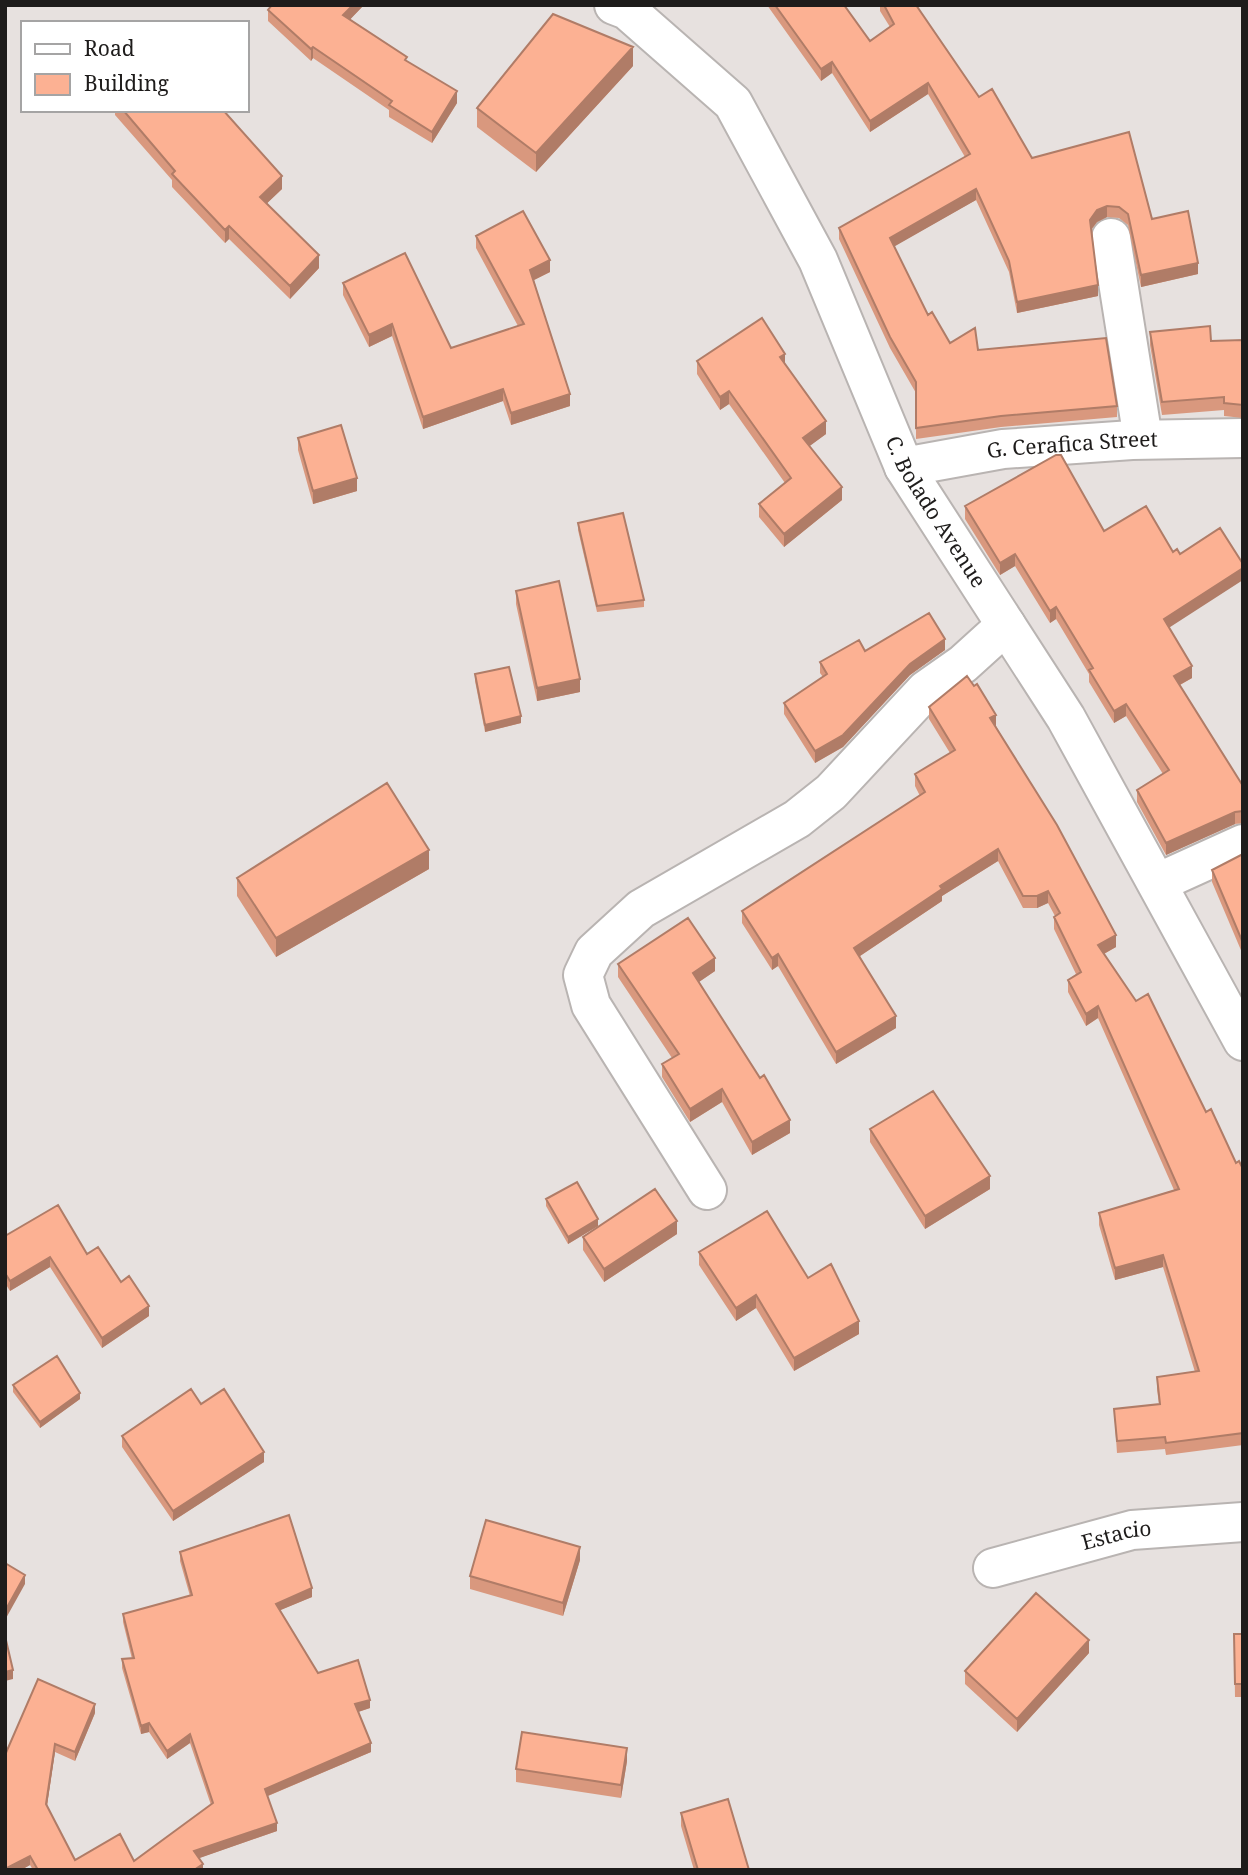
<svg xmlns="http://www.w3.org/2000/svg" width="1248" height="1875" font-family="'Noto Serif',serif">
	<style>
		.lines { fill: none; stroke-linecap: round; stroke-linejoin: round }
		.minor-casing { stroke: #b9b4b2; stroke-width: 42 }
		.minor { stroke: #fff; stroke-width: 38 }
		.wall { fill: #d9987e }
		.shaded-wall { fill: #b07c67 }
		.building { fill: #fcb193; stroke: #b07c67; stroke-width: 2 }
		.labels { text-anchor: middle; stroke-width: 6; stroke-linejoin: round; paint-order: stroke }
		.street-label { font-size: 21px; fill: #1e1c1b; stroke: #fff }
	</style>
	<rect width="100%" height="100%" fill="#e7e1df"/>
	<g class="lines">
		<defs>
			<g id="minor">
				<path id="s1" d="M614 5 627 10 733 103 818 260 904 467 1066 718 1243 1041"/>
				<path d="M1111 238 1143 439"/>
				<path id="s2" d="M904 467 1003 449 1132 440 1243 438"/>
				<path d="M1157 883 1243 844"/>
				<path d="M707 1190 591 1005 583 975 594 952 641 909 797 819 831 792 926 690 963 664 1006 625"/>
				<path id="s3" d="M993 1568 1132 1530 1243 1522"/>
			</g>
		</defs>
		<use href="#minor" class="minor-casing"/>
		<use href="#minor" class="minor"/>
	</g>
	<path class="wall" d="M362 5V7L350 19 407 61 457 103 432 143 389 117V110L313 58 311 61 268 21V10Z
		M767 5H844L870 41 890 27 880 11V5H916L979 97 1032 158 1152 219 1198 274 1141 287 1128 225 1119 218 1107 217 1097 222 1092 229 1098 296 1017 313 1009 272 976 200 894 246 928 315 950 343 978 350 1117 406V417L1001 427 916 439V393L890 348 839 239V228L965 157 928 94 870 132 832 73 821 81Z
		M633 66 536 172 477 127V108Z
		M115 110H223L282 189 267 203 319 268 290 299 229 239 225 243 172 187V180L115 115Z
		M476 236 550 272 534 280 570 406 511 425 503 401 423 429 392 336 369 347 343 295V283L451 348 518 326 476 248Z
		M1150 332 1211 341 1243 340V418L1224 416V410L1162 415 1150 345Z
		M697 361 785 365 826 434 809 446 842 500 784 547 759 517V504L785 483 729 404 720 410 697 374Z
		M298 438 357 491 313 504 298 450Z
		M965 506 1104 531 1169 628 1192 678 1180 685 1243 786V823L1235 824 1166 855 1137 802V790L1163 774 1126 716 1114 723 1089 682V674L1056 619 1050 623 1015 566 1000 575 965 519Z
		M578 523 644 600V607L597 612 578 530Z
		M516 591 580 692 537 701 516 604Z
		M945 650 910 675 843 747 815 763 784 714V703L823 677 820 673V662L865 651Z
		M475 674 521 723 485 732 475 681Z
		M929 707 996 726 1116 947 1104 954 1206 1112 1236 1163 1243 1169V1445L1166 1455 1165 1449 1117 1453 1114 1409 1159 1404 1157 1389V1377L1195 1372 1163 1267 1115 1280 1099 1225V1213L1174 1190 1098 1018 1086 1026 1068 992V980L1076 974 1054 929V917L1055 916 1048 903 1037 908H1023L998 861 942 896V901L860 956 896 1028 836 1064 778 966 772 970 742 923V911L920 796 915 786V774L950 753 929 719Z
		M1243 854V955L1212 882V870Z
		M429 869 276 957 237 896V878Z
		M618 964 715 971 699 982 790 1133 752 1155 722 1102 690 1122 662 1077V1064L672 1058 618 977Z
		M870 1129 990 1189 925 1229 870 1142Z
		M546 1199 598 1226 568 1244 546 1206Z
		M677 1234 604 1282 583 1250V1237Z
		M5 1236 87 1254 121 1282 149 1316 102 1348 50 1267 10 1291 5 1283Z
		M699 1252 808 1278 859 1334 794 1371 756 1308 736 1321 699 1265Z
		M13 1385 80 1399 40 1428 13 1392Z
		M201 1404 264 1462 173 1521 122 1447V1436Z
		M180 1552 312 1597 280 1610 318 1673 370 1708 358 1712 371 1752 268 1796 277 1831 199 1858 203 1870H33L30 1865 21 1870H5V1755L95 1713 75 1761 55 1752 47 1806 75 1860 134 1861 211 1805 190 1743 167 1759 149 1732 141 1734 122 1668V1659H132L123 1622V1614L190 1596 180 1561Z
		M580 1560 563 1616 470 1589V1576Z
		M1234 1634H1243V1697H1235Z
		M1089 1653 1017 1732 965 1684V1671Z
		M627 1761 621 1798 516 1782V1769Z
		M681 1813 749 1870H694L681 1826Z"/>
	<path class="shaded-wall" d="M353 5H362V7L343 27V15Z
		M313 47V58L311 61V49Z
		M633 47V66L536 172V153Z
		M832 62V73L821 81V69Z
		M928 83V94L870 132V121Z
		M457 91V103L432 143V132Z
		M282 176V189L260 210V197Z
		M976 189V200L890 249V238Z
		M1107 206V217L1097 222 1090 231V220L1097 210Z
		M229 226V239L225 243V230Z
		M319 255V268L290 299V286Z
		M550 260V272L530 282V270Z
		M1198 263V274L1141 287V275Z
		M1098 285V296L1017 313V302Z
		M392 324V336L369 347V335Z
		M785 354V367L780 357Z
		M503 389V401L423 429V417Z
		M729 391V404L720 410V397Z
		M570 394V406L511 425V413Z
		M826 421V434L803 451V438Z
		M357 478V491L313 504V491Z
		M842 487V500L784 547V534Z
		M1015 554V566L1000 575V563Z
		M1243 568V580L1164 631V619Z
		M1056 607V619L1050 623V611Z
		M945 639V650L910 675 843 747 815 763V751L910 664Z
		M1192 666V678L1174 688V676Z
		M580 679V692L537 701V688Z
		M1126 704V716L1114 723V711Z
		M996 715V727L990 718Z
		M521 716V723L485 732V725Z
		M1235 812V824L1166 855V843Z
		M998 849V861L942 896V901L854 960V948L940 886Z
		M429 850V869L276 957V938Z
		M1048 891V903L1037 908V896Z
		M1116 935V947L1098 957V945Z
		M778 954V966L772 970V958Z
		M715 958V971L693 986V973Z
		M1098 1006V1018L1086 1026V1014Z
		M896 1016V1028L836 1064V1052Z
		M722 1089V1102L690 1122V1109Z
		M790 1120V1133L752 1155V1142Z
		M990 1176V1189L925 1229V1216Z
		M598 1219V1226L568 1244V1237Z
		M677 1221V1234L604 1282V1269Z
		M1163 1255V1267L1115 1280V1268Z
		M50 1257V1267L10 1291V1281Z
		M756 1295V1308L736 1321V1308Z
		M149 1306V1316L102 1348V1338Z
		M859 1321V1334L794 1371V1358Z
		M80 1393V1399L40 1428V1422Z
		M264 1452V1462L173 1521V1511Z
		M580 1547V1560L563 1616V1603Z
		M25 1575V1584L5 1620V1611Z
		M312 1588V1597L276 1612V1604Z
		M1089 1640V1653L1017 1732V1719Z
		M13 1670V1679L5 1681V1672Z
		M370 1700V1708L355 1713V1704Z
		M95 1704V1713L75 1761V1752Z
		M149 1723V1732L141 1734V1726Z
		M190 1734V1743L167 1759V1751Z
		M371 1743V1752L265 1797V1789Z
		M55 1744V1752L46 1812V1804Z
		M627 1748V1761L621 1798V1785Z
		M277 1823V1831L194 1860V1851Z
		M30 1856V1865L21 1870H5Z
		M203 1864V1870H194Z"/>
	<path class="building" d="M272 5H353L343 15 407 57 405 60 457 91 432 132 389 105 392 101 313 47 311 49 268 10Z
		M775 5H844L870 41 894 24 884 5H916L979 97 992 89 1032 158 1129 132 1152 219 1188 211 1198 263 1141 275 1128 214 1119 207 1107 206 1097 210 1090 220 1098 285 1017 302 1009 261 976 189 890 238 928 315 932 312 950 343 975 328 978 350 1106 338 1117 406 1001 416 916 428V382L890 337 839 228 970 154 928 83 870 121 832 62 821 69Z
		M553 14 633 47 536 153 477 108Z
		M123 110H223L282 176 260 197 319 255 290 286 229 226 225 230 172 174 175 171Z
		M523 211 550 260 530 270 570 394 511 413 503 389 423 417 392 324 369 335 343 283 405 253 451 348 524 324 476 236Z
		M762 318 785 354 780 357 826 421 803 438 842 487 784 534 759 504 791 478 729 391 720 397 697 361Z
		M1210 326 1211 341 1243 340V405L1224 403V397L1162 402 1150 332Z
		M341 425 357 478 313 491 298 438Z
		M1056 455H1061L1104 531 1146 506 1173 552 1177 549 1180 554 1220 528 1243 564V568L1164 619 1192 666 1174 676 1243 786V811L1235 812 1166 843 1137 790 1169 770 1126 704 1114 711 1089 670 1093 668 1056 607 1050 611 1015 554 1000 563 965 506Z
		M623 513 644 600 597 606 578 523Z
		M559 581 580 679 537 688 516 591Z
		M929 613 945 639 910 664 843 735 815 751 784 703 827 674 820 662 859 640 865 651Z
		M509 667 521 716 485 725 475 674Z
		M967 676 974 686 977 684 996 715 990 718 1057 825 1116 935 1098 945 1136 1001 1148 994 1206 1112 1211 1109 1236 1163 1239 1161 1243 1169V1433L1166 1443 1165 1437 1117 1441 1114 1409 1160 1404 1157 1377 1199 1371 1163 1255 1115 1268 1099 1213 1179 1189 1098 1006 1086 1014 1068 980 1081 972 1054 917 1060 913 1048 891 1037 896H1023L998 849 940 886 942 889 854 948 896 1016 836 1052 778 954 772 958 742 911 925 792 915 774 955 750 929 707Z
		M387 783 429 850 276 938 237 878Z
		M1243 854V943L1212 870Z
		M688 918 715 958 693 973 760 1078 764 1075 790 1120 752 1142 722 1089 690 1109 662 1064 679 1054 618 964Z
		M933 1091 990 1176 925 1216 870 1129Z
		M577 1182 598 1219 568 1237 546 1199Z
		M655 1189 677 1221 604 1269 583 1237Z
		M58 1205 87 1254 98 1247 121 1282 129 1276 149 1306 102 1338 50 1257 10 1281 5 1273V1236Z
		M767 1211 808 1278 831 1264 859 1321 794 1358 756 1295 736 1308 699 1252Z
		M57 1356 80 1393 40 1422 13 1385Z
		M191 1389 201 1404 224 1389 264 1452 173 1511 122 1436Z
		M289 1515 312 1588 276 1604 318 1673 358 1660 370 1700 355 1704 371 1743 265 1789 277 1823 194 1851 203 1864 194 1870H38L30 1856 5 1869V1755L38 1679 95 1704 75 1752 55 1744 46 1804 75 1860 120 1834 134 1861 213 1803 190 1734 167 1751 149 1723 141 1726 122 1659 134 1658 123 1614 192 1595 180 1552Z
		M486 1520 580 1547 563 1603 470 1576Z
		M5 1563 25 1575 5 1611Z
		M1036 1593 1089 1640 1017 1719 965 1671Z
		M1234 1634H1243V1684H1235Z
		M5 1636 13 1670 5 1672Z
		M522 1732 627 1748 621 1785 516 1769Z
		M728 1799 749 1870H698L681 1813Z"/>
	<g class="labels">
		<g class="street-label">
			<text dy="7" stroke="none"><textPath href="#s2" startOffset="170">G. Cerafica Street</textPath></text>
			<text dy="7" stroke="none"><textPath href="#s1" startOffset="612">C. Bolado Avenue</textPath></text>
			<text dy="7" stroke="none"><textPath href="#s3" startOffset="128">Estacio</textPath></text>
		</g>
	</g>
	<rect width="1248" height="1875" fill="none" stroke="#1e1c1b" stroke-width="14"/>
	<rect x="21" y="21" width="228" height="91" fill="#ffffff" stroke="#a5a4a4" stroke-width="2"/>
	<rect x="35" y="44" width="35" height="10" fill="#ffffff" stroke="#a5a4a4" stroke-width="2"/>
	<text x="84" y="56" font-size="21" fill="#1e1c1b">Road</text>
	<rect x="35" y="74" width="35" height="21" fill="#fcb193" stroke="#a5a4a4" stroke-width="2"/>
	<text x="84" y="91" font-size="21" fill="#1e1c1b">Building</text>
</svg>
